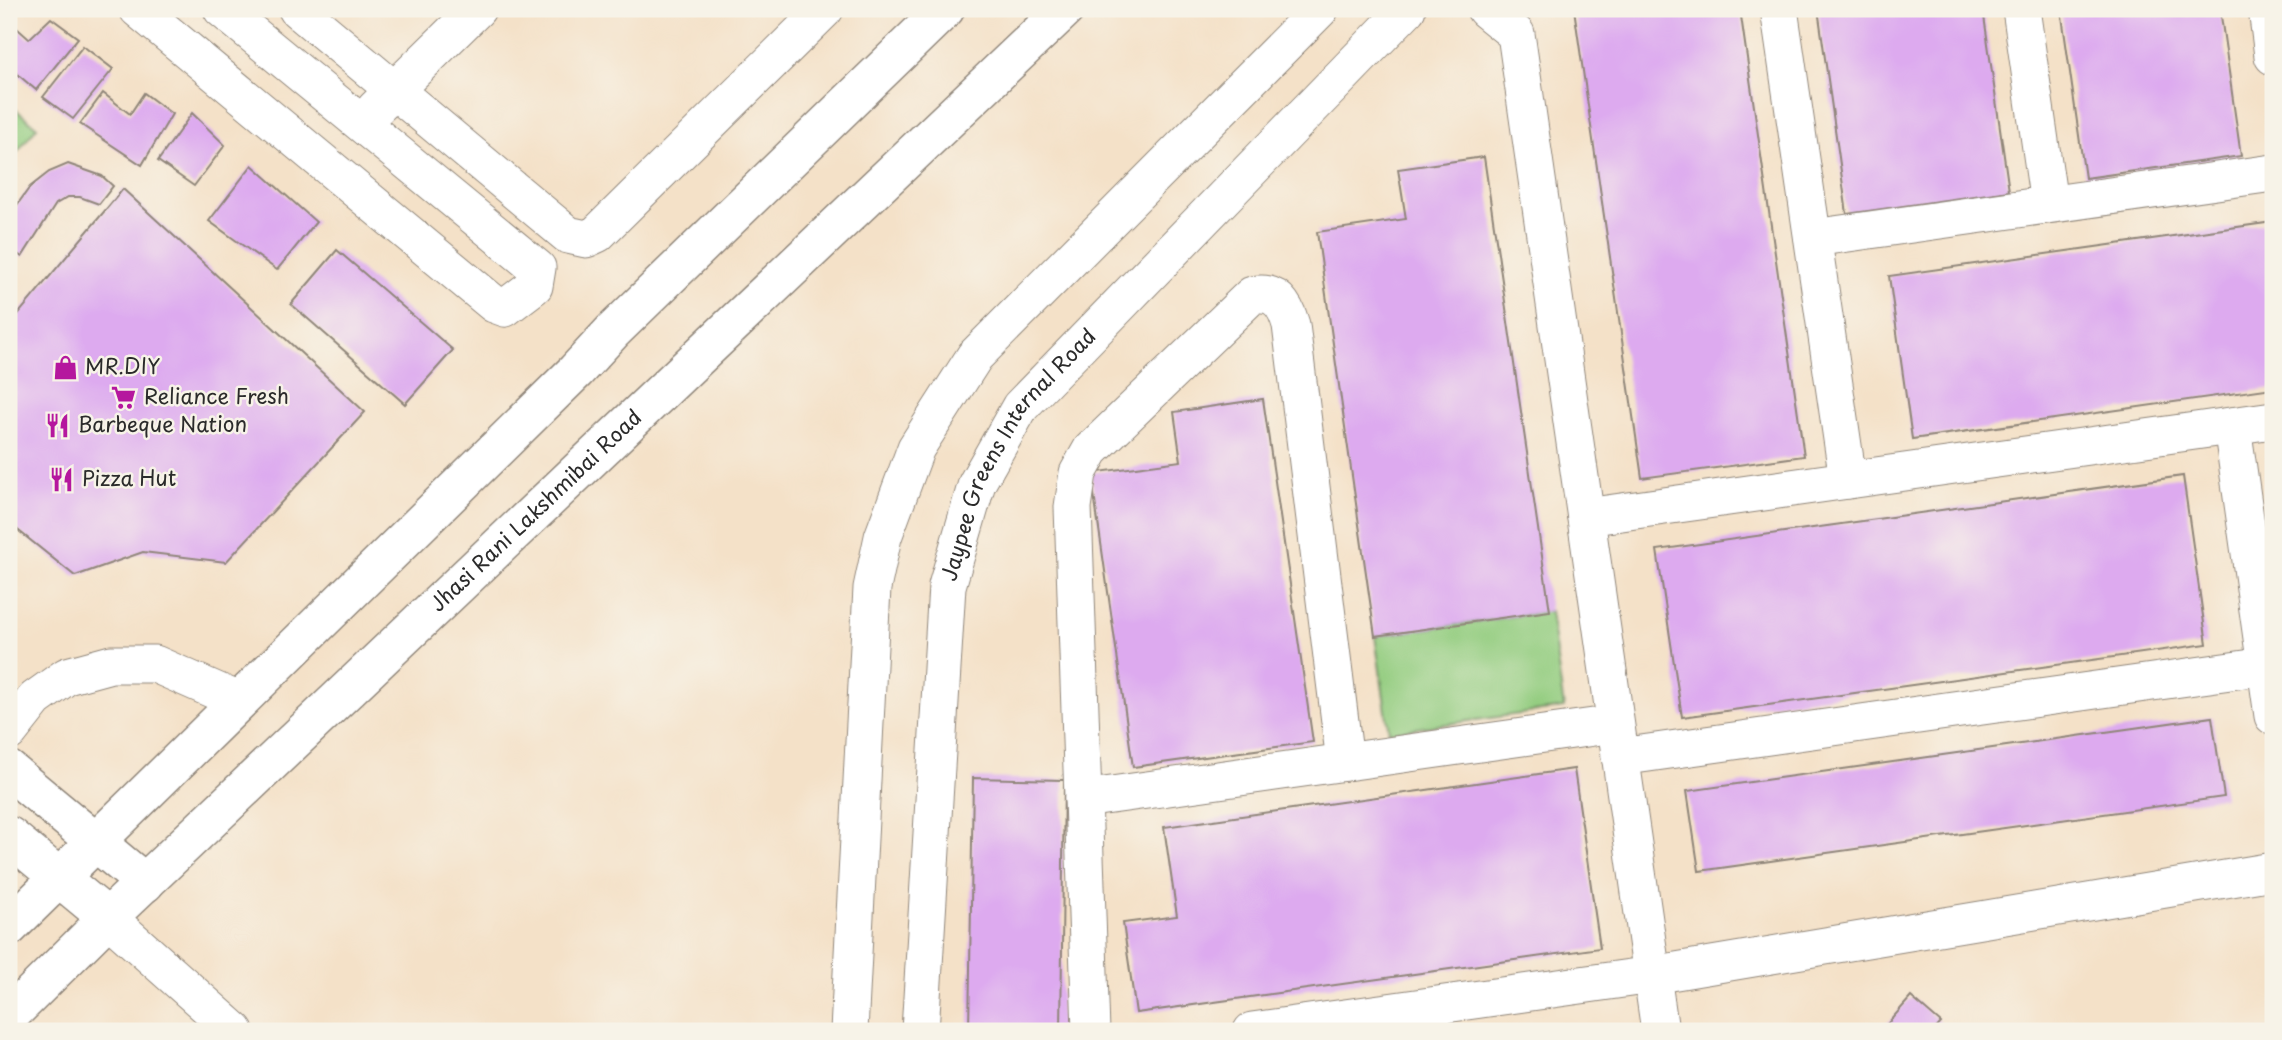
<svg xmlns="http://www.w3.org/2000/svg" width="2282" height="1040" font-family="'Playpen Sans',sans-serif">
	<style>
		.green { fill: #94cd81; stroke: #607c56; stroke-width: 2 }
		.building { fill: #ddaaef }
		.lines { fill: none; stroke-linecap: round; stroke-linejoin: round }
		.street-casing { stroke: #90867a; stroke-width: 39 }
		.secondary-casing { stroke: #90867a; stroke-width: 41 }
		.street { stroke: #fff; stroke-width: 37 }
		.secondary { stroke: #fff; stroke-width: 38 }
		.labels { text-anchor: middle; stroke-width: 5; stroke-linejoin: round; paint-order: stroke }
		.poi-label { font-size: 21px; fill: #2b2b2b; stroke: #f7f3e8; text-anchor: start }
		.street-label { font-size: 21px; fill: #2b2b2b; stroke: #f7f3e8 }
	</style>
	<rect width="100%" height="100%" fill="#f7f3e8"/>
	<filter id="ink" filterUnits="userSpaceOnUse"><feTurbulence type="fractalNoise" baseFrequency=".0143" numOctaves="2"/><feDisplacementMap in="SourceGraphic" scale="14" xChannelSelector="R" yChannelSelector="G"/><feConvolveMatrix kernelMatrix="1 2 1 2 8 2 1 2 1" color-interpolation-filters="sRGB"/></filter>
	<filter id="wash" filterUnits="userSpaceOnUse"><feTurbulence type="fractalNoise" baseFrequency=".00686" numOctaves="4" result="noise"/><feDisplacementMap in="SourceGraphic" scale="28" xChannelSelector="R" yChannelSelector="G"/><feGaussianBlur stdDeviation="1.57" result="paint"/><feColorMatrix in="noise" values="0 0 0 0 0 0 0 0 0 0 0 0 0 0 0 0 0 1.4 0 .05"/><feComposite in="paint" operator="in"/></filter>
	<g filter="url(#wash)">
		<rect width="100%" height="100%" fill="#f4e1c8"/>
		<path class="green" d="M9 104 37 127 9 162Z
			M1550 611 1564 708 1389 732 1375 636Z"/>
		<g id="blocks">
			<path class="building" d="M1574 9H1740L1804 456 1642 478Z
				M1818 9H1983L2009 191 1847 214Z
				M2061 9H2220L2241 156 2085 178Z
				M51 18 78 38 36 90 9 67V21L29 39Z
				M83 46 113 69 73 119 43 97Z
				M103 93 130 114 144 93 172 114 142 165 80 124Z
				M192 113 225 145 194 186 158 161Z
				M1484 157 1550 611 1375 636 1317 232 1406 219 1398 169Z
				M68 164 102 176 113 186 99 204 80 197H68L56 204 22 257 9 248V216L30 187 49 172Z
				M252 165 316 222 277 270 209 221Z
				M123 189 365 412 226 562 143 552 75 576 9 523V325Z
				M2273 222V388L1912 439 1889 276Z
				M337 250 453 350 405 404 291 304Z
				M1263 399 1313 742 1133 767 1091 473 1181 461 1174 412Z
				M2183 476 2207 644 1682 717 1657 550Z
				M2212 717 2224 797 1699 871 1687 791Z
				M1574 769 1600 948 1136 1013 1123 923 1177 916 1164 827Z
				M973 778 1064 780 1061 1031H969Z
				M1911 997 1941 1023 1934 1031H1881Z
				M1605 1025V1031H1571L1570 1030Z"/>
		</g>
	</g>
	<g filter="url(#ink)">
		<use href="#blocks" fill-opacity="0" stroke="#90867a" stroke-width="2"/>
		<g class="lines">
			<defs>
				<g id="street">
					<path d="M138 9 494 304 505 308 534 286 537 268 222 9"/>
					<path d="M297 9 568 235 586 239 597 234 825 9"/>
					<path d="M1485 9 1516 34 1660 1031"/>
					<path d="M1779 9 1848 480"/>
					<path d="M2021 9 2049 204"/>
					<path d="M2267 9 2273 56"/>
					<path d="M375 109 477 9"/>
					<path d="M1813 238 2273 173"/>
					<path d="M2232 426 2273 716"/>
					<path d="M1586 517 2273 420"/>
					<path d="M9 732 35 699 67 676 111 664H155L239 701"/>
					<path d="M1620 757 2266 666"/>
					<path d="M1083 799 1615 724"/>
					<path d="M108 918 235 1031"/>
					<path d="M849 1031 872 588 883 537 916 448 975 356 1320 9"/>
					<path id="s1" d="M920 1031 947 586 977 483 1020 407 1407 9"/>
					<path d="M1091 1031 1073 507 1078 473 1091 450 1252 295C1276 290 1285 304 1291 325L1345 762"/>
					<path d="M1252 1031 1652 975 2273 871"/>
				</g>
				<g id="secondary">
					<path d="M9 770 145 883"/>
					<path d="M9 836 108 918"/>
					<path d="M9 927 576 371 613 331 945 9"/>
					<path id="s2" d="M9 1016 119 907 1065 9"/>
				</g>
			</defs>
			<use href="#street" class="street-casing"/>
			<use href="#secondary" class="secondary-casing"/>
			<use href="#street" class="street"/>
			<use href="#secondary" class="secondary"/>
		</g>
	</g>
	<defs>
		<symbol id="shop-bare" viewBox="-9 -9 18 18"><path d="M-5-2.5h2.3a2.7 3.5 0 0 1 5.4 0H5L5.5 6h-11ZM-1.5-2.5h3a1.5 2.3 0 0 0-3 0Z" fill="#b5179e" stroke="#f7f3e8" stroke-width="2.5" paint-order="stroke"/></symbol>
		<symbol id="supermarket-bare" viewBox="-9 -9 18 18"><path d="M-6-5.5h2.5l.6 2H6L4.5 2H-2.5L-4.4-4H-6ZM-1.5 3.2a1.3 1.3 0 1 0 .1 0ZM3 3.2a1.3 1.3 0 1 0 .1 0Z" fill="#b5179e" stroke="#f7f3e8" stroke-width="2.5" paint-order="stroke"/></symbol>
		<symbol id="restaurant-bare" viewBox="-9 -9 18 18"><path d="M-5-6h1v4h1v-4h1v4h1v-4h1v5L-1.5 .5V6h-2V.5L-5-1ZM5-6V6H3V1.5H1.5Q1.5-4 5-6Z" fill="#b5179e" stroke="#f7f3e8" stroke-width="2.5" paint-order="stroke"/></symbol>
	</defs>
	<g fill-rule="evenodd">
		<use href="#shop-bare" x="48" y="350" width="35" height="35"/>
		<use href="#supermarket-bare" x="106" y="380" width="35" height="35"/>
		<use href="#restaurant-bare" x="40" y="408" width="35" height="35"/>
		<use href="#restaurant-bare" x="44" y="462" width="35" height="35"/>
	</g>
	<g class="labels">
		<g class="poi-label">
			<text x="85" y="374">MR.DIY</text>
			<text x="144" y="404">Reliance Fresh</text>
			<text x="78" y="432">Barbeque Nation</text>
			<text x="82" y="486">Pizza Hut</text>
		</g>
		<g class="street-label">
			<text dy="7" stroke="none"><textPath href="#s1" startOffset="598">Jaypee Greens Internal Road</textPath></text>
			<text dy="7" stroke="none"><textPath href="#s2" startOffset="730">Jhasi Rani Lakshmibai Road</textPath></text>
		</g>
	</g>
	<rect width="2282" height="1040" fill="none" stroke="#f7f3e8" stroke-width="35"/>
</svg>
